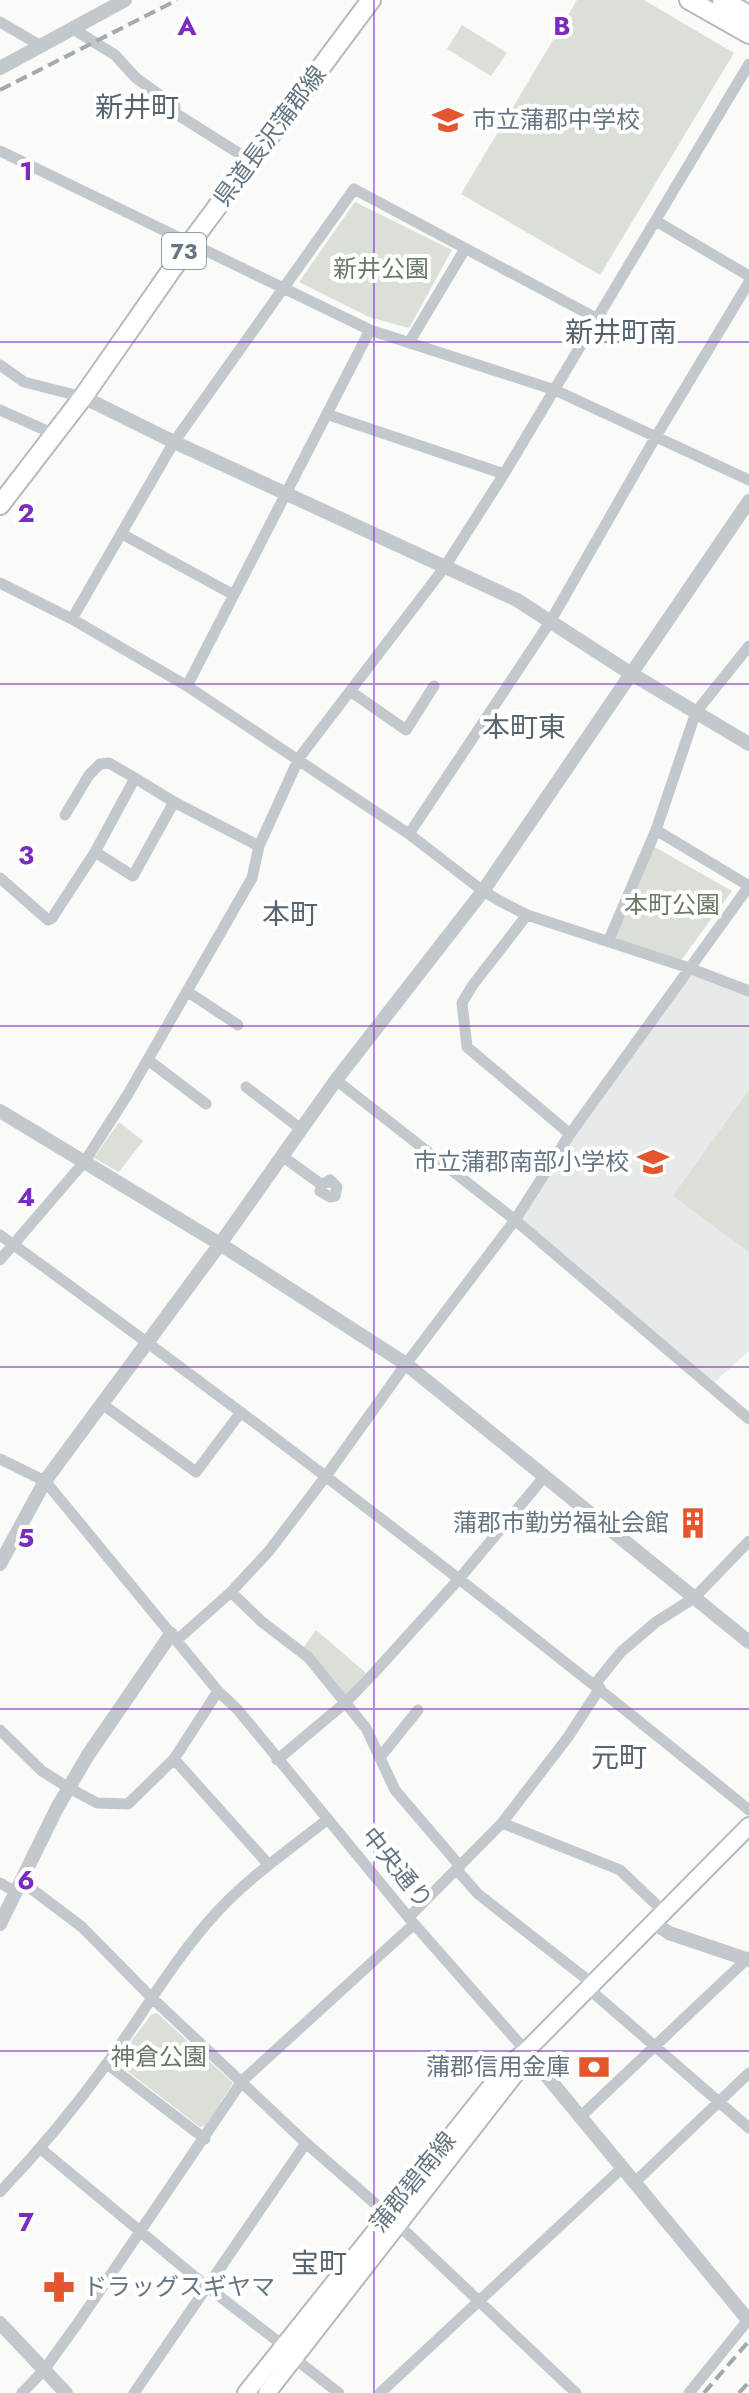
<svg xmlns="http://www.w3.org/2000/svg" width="749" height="2393" font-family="Jost,'Noto Sans JP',sans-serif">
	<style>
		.built { fill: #e8e9e9 }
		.green { fill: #dadfd7 }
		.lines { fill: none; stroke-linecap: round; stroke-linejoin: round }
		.secondary-casing { stroke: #b3babf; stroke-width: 20 }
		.primary-casing { stroke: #b5babe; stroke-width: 22 }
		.minor { stroke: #c3c8cc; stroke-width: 11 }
		.tertiary { stroke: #c3c8cc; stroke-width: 14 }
		.secondary { stroke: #fff; stroke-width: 16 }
		.primary { stroke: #fff; stroke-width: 18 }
		.rail { stroke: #a2aab0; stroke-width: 4; stroke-dasharray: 12 6; stroke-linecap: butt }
		.grid { fill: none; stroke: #7b2cbf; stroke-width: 2; stroke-opacity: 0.55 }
		.labels { text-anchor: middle; stroke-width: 8; stroke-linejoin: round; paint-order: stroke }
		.shield { fill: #fff; stroke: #939fa8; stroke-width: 2 }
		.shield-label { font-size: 22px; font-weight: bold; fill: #657683 }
		.poi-label { font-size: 24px; fill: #657683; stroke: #fff; text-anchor: end }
		.street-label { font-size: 24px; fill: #657683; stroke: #fff }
		.park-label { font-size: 24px; fill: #687a64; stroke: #fff }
		.quarter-label { font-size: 28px; fill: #57646e; stroke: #fff }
		.grid-label { font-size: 26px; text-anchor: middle; font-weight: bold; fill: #7b2cbf; stroke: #fff; stroke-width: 8; stroke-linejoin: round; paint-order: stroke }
	</style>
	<rect width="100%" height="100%" fill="#fafaf8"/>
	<path class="built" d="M689 968 749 990V1351L710 1386 515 1220Z"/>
	<path class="green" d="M577 0H644L734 53 600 275 461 194Z
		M462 25 507 53 491 76 447 49Z
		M355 202 452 250 409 328 369 317 299 282Z
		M653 846 732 891 679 963 614 942Z
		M749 1090V1252L673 1196Z
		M119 1122 143 1141 119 1172 94 1158Z
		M316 1630 366 1673 340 1701 303 1648Z
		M157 2013 233 2083 205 2126 200 2127 118 2064 117 2060 151 2015Z"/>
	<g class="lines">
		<defs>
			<path id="secondary" d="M246 2393 507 2066 526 2051 749 1826
				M267 2393 516 2073 522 2060"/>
			<path id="primary" d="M689 0 749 34
				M722 0 749 15
				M0 505 83 397 191 242 371 0"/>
		</defs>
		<use href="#secondary" class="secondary-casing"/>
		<use href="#primary" class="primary-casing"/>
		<path class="minor" d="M0 22 41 46
			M73 29 115 55 136 78 175 106V113L251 161
			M0 151 370 330 555 390 749 480
			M656 221 749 276
			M410 341 465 249
			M0 365 24 382 83 397
			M0 410 54 434
			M329 415 504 474
			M122 534 232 594
			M0 583 72 619 187 686 409 834 483 891 500 901 527 915 689 968 749 991
			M72 619 174 442 354 189 596 318
			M187 686 370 330
			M350 691 406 730 434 686
			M65 815 89 775 100 764 109 763 135 778
			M656 830 749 886
			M409 834 550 622 655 438 749 282
			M95 852 133 876 174 802
			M0 878 48 920 52 918 95 852 135 778 174 802 259 846
			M527 915 472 986 462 1003 467 1047 570 1134
			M608 942 656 830 696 712 749 646
			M188 992 238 1025
			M148 1060 206 1104
			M336 1080 515 1220 749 1419
			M246 1087 301 1129
			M282 1156 322 1185 330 1180 337 1187 335 1196 330 1197 320 1191 322 1185
			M0 1235C255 1419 505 1611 749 1810
			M0 1260 85 1161 128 1094 252 878 259 846 299 758 444 568 504 474 749 64
			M102 1404 196 1472 241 1412
			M0 1459 45 1481 218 1691 238 1710 414 1924 526 2051
			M231 1592 262 1622 308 1657 366 1728 395 1790 460 1866
			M177 1640 231 1592 269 1551 326 1476 406 1364 515 1220 570 1134 749 886
			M595 1684 621 1652 656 1622 694 1598 749 1541
			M218 1691 174 1759 269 1865
			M0 1730 42 1771 69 1788 97 1803 128 1804 174 1759
			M381 1756 418 1710
			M277 1760 345 1703 373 1674 459 1579 544 1477
			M502 1823 620 1870 664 1912
			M457 1870 478 1894 593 1984
			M21 1881 82 1927 151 1997 306 2143 387 2214 576 2393
			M0 1883 16 1892
			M409 1917 502 1823 568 1737 600 1688
			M589 1989 749 2128
			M107 2064 205 2139
			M579 2118 749 1957
			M41 2149 206 2286 284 2346
			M634 2183 749 2073
			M0 2192C38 2152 73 2110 105 2066 143 2015 173 1960 216 1913 249 1877 290 1849 328 1819
			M294 2358 339 2393
			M22 2393 44 2370 80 2320 242 2081 414 1924
			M134 2393 306 2143
			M380 2393 622 2168
			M689 2393 749 2319"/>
		<path class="tertiary" d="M0 68 125 0
			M83 397 174 442 517 600 630 673 749 744
			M0 1111 220 1244 336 1080 483 891 749 501
			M0 1564 45 1481 220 1244 406 1364 749 1642
			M654 1923 669 1933 749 1960
			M0 1924 57 1808 88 1755 171 1634
			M526 2051 749 2321
			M0 2323 66 2393"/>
		<use href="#secondary" class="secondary"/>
		<use href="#primary" class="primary"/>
		<path class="rail" d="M0 90 177 0
			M704 2393 749 2341
			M739 2393 749 2382"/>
	</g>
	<path class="grid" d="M374 0V2393M0 342H749M0 684H749M0 1026H749M0 1367H749M0 1709H749M0 2051H749"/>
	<defs>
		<symbol id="school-bare" viewBox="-9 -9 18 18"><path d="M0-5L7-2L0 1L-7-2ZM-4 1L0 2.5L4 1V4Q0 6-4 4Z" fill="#e4572e" stroke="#fff" stroke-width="2.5" paint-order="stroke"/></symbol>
		<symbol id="building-bare" viewBox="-9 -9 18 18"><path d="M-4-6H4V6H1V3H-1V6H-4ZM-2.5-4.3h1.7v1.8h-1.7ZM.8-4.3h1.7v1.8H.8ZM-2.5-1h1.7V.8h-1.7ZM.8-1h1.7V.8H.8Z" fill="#e4572e" stroke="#fff" stroke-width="2.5" paint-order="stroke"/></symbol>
		<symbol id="bank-bare" viewBox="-9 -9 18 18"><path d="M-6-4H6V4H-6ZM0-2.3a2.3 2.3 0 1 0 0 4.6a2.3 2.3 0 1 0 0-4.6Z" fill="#e4572e" stroke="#fff" stroke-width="2.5" paint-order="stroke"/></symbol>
		<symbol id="pharmacy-bare" viewBox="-9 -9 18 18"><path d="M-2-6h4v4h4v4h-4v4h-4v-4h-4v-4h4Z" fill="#e4572e" stroke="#fff" stroke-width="2.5" paint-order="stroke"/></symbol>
	</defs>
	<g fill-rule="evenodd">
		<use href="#school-bare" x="426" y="98" width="44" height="44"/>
		<use href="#school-bare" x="631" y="1140" width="44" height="44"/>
		<use href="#building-bare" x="671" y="1501" width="44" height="44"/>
		<use href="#bank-bare" x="572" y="2045" width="44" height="44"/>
		<use href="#pharmacy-bare" x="37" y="2265" width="44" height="44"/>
	</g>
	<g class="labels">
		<rect class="shield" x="162" y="233" width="44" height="36" rx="6"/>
		<g class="shield-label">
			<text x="184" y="259">73</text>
		</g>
		<g class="poi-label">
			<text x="472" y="128" text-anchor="start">市立蒲郡中学校</text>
			<text x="629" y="1170">市立蒲郡南部小学校</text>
			<text x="669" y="1531">蒲郡市勤労福祉会館</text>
			<text x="570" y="2075">蒲郡信用金庫</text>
			<text x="83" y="2295" text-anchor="start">ドラッグスギヤマ</text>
		</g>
		<g class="street-label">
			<text transform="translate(270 136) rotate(-53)" y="8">県道長沢蒲郡線</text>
			<text transform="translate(397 1868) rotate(51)" y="8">中央通り</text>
			<text transform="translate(413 2182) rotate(-51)" y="8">蒲郡碧南線</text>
		</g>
		<g class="park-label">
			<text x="381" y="277">新井公園</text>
			<text x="672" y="913">本町公園</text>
			<text x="159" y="2065">神倉公園</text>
		</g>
		<g class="quarter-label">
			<text x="137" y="117">新井町</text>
			<text x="621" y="342">新井町南</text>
			<text x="524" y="737">本町東</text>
			<text x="290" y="924">本町</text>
			<text x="619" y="1767">元町</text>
			<text x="319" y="2273">宝町</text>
		</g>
	</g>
	<g class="grid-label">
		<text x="187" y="35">A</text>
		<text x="562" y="35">B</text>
		<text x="26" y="180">1</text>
		<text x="26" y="522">2</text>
		<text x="26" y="864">3</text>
		<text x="26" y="1206">4</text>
		<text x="26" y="1547">5</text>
		<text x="26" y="1889">6</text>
		<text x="26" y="2231">7</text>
	</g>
</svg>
